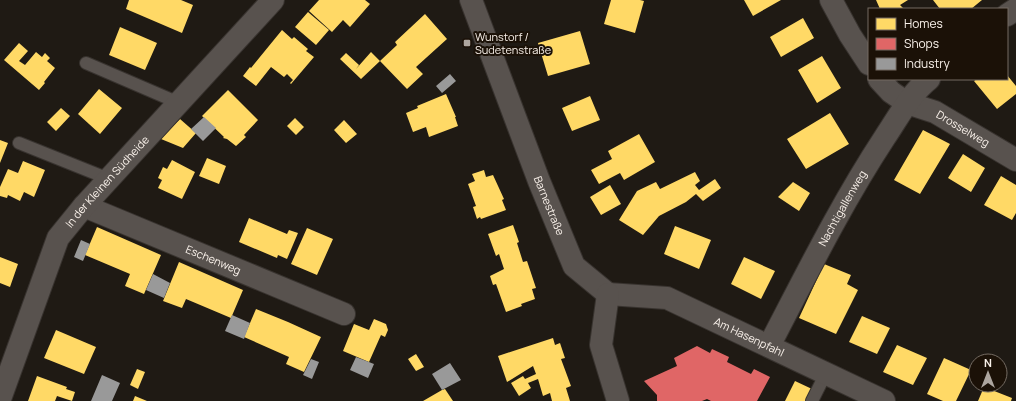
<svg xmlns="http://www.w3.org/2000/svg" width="1016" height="401" font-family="Manrope,sans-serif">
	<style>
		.homes { fill: #ffd966 }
		.shops { fill: #e06666 }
		.industry { fill: #999 }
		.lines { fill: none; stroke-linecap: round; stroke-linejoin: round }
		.lane-casing { stroke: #38332f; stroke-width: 14 }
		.street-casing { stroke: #38332f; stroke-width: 24 }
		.lane { stroke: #58524e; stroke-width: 12 }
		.street { stroke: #58524e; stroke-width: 22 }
		.poi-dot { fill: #ada69f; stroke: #1b1107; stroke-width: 1.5 }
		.labels { text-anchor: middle; stroke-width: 4; stroke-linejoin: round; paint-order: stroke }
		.poi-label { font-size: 11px; fill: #f9f1ea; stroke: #1b1107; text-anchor: start }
		.street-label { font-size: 11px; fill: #f9f1ea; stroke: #1b1107 }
	</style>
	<rect width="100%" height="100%" fill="#1f1a14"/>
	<path class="homes" d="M129 0H181L193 5 182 33 126 9Z
		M319 0H365L370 4 350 27 343 20 332 32 309 11Z
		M611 0H640L644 1 635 33 604 24Z
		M744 0H781L753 16Z
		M876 0H908L900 5 904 9H880Z
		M933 0H982L971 9H940Z
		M308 12 329 30 316 45 295 27Z
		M425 14 447 39 416 67 423 74 407 89 380 61 397 45 395 42Z
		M803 18 814 38 781 57 770 37Z
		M120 27 157 43 145 70 109 55Z
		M282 30 292 39 294 37 308 49 306 51 314 57 291 84 290 83 293 80 287 74 284 77 271 67 256 86 243 76 250 67 251 68Z
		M580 31 590 64 548 76 538 43Z
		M19 43 28 51 19 61 25 65 36 52 42 57 45 53 50 58 47 61 55 68 44 82 45 83 39 90 4 60Z
		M371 52 380 61 361 79 340 59 346 53 359 65 356 69Z
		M822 56 841 88 817 103 798 70Z
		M1007 75 1016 86V94L997 109 974 81 977 79H1007Z
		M99 89 122 108 100 134 78 114Z
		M228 90 258 120 244 135 246 137 236 146 227 139 223 138 224 137 202 116Z
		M446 94 456 117H455L458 126 429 137 426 127 413 132 406 113 418 108 417 106Z
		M590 96 600 120 572 131 562 108Z
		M61 108 70 116 56 131 47 122Z
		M830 113 849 144 806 169 787 139Z
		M295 118 304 127 296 135 287 126Z
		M180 119 196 133 183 148 161 139Z
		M344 120 357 134 346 143 334 130Z
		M923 130 950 144 920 194 894 180Z
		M639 134 655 162 624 180 620 173 599 184 591 170 612 159 608 151Z
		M0 140 8 143 0 163Z
		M963 154 985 168 971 192 948 178Z
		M207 158 226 166 219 184 199 176Z
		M172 160 195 172 182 199 158 188 162 180 158 178 163 167 167 169Z
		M23 161 45 170 34 197 24 192 20 201 8 195 7 198 0 196V187L8 169 18 173Z
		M484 170 486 177 493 175 504 199 502 200 506 210 481 219 480 217 477 219 473 207 476 206 468 184 475 181 472 174Z
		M695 172 700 181 695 185 699 190 715 179 721 188 703 201 696 194 686 202 659 216 643 235 619 220 637 191 656 182 660 189Z
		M1001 176 1016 185V213L1012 220 984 205Z
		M793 182 810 193 799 211 778 197Z
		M610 185 621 204 601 215 590 197Z
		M249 218 287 234 289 230 298 233 287 259 278 255 277 258 239 242Z
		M513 225 519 242 517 243 523 262 527 261 536 288 532 289 535 299 521 304 522 306 506 312 496 284 493 285 490 276 504 269 499 254 496 256 488 234Z
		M675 226 711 240 699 269 664 254Z
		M97 227 161 255 144 294 125 286 130 274 85 255Z
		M307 228 333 239 317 275 291 264Z
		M0 257 18 264 10 287 0 283Z
		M744 257 775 271 761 299 731 284Z
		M179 262 243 290 231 318 186 299 182 308 163 301Z
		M824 264 851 275 847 284 858 290 836 334 799 318Z
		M256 309 288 322 321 337 304 372 286 364 289 357 244 337Z
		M862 316 890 328 877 354 849 342Z
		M374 319 386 324 388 330 385 337 381 335 369 362 343 351 354 324 369 330Z
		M56 330 96 347 84 374 44 358Z
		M553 338 555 345 560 343 565 358 561 359 571 386 566 388 570 401H552L550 393 543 396 538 379 528 383 531 388 519 396 511 383 523 376 525 379 536 374 533 366 507 382 498 356Z
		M897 345 927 358 913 385 883 372Z
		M416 354 424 367 416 371 408 359Z
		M944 358 971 370 956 401H943L927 394Z
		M137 369 145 372 138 389 130 385Z
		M37 376 67 387 66 389 75 392 72 401 57 396 55 401H28Z
		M795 381 812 389 806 401H785Z
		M984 387 1012 398 1011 401H978Z
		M445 389 453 401H423L442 390Z
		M135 396 147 401H133Z"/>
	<path class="shops" d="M697 346 710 353 712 349 729 357 727 362 751 374 754 369 770 377 757 401H711L707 399 702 401H657V395L644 381 677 366 674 358Z"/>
	<path class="industry" d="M450 74 456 81 442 93 436 86Z
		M204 117 216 128 203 141 191 129Z
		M81 240 90 244 83 261 74 257Z
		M153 274 170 283 164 298 146 290Z
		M232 315 250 323 244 339 225 331Z
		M356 357 374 364 368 378 350 370Z
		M311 359 319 362 312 379 303 375Z
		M450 363 461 380 442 390 432 374Z
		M102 375 120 383 112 401H91Z"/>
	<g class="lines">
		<defs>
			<path id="lane" d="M86 63 179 103
				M19 143 109 179
				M812 401 826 373"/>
			<g id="street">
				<path id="s1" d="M471 0 539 181 574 266 608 294"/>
				<path d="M831 0 850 35 869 64"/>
				<path d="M1007 15 1016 9"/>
				<path id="s2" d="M879 79 891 92 907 103 935 112 1016 160"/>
				<path id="s3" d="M84 206 344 314"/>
				<path id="s4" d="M608 294 667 298 884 401"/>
				<path d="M608 294 601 345 618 401"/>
				<path id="s5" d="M769 346C806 275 841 204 885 137 898 118 910 94 929 79"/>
				<path id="s6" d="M0 399 58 238 84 206 273 0"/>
			</g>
		</defs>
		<use href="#lane" class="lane-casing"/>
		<use href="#street" class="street-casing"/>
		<use href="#lane" class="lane"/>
		<use href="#street" class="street"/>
	</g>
	<rect class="poi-dot" x="463" y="39" width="8" height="8" rx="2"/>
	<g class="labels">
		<g class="poi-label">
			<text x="475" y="41">Wunstorf /<tspan x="475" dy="13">Sudetenstraße</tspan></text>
		</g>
		<g class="street-label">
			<text dy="4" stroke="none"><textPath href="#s2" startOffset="99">Drosselweg</textPath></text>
			<text dy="4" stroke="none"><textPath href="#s6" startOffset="246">In der Kleinen Südheide</textPath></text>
			<text dy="4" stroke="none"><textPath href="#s1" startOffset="220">Barnestraße</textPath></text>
			<text dy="4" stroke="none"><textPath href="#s5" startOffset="156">Nachtigallenweg</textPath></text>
			<text dy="4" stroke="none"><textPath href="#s3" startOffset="140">Eschenweg</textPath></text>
			<text dy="4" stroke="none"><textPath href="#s4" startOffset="150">Am Hasenpfahl</textPath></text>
		</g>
	</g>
	<rect x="868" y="8" width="140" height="72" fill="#1b1107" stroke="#746b62"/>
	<rect x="876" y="18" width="20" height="12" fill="#ffd966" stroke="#746b62"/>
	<text x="904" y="28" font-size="12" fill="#f9f1ea">Homes</text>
	<rect x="876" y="38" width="20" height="12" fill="#e06666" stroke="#746b62"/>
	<text x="904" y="48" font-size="12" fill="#f9f1ea">Shops</text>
	<rect x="876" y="58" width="20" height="12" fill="#999999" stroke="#746b62"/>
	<text x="904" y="68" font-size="12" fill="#f9f1ea">Industry</text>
	<g transform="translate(988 373)"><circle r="19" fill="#1b1107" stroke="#746b62"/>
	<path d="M0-3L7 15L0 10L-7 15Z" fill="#ada69f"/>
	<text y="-6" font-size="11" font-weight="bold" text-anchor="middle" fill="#f9f1ea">N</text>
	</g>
</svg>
